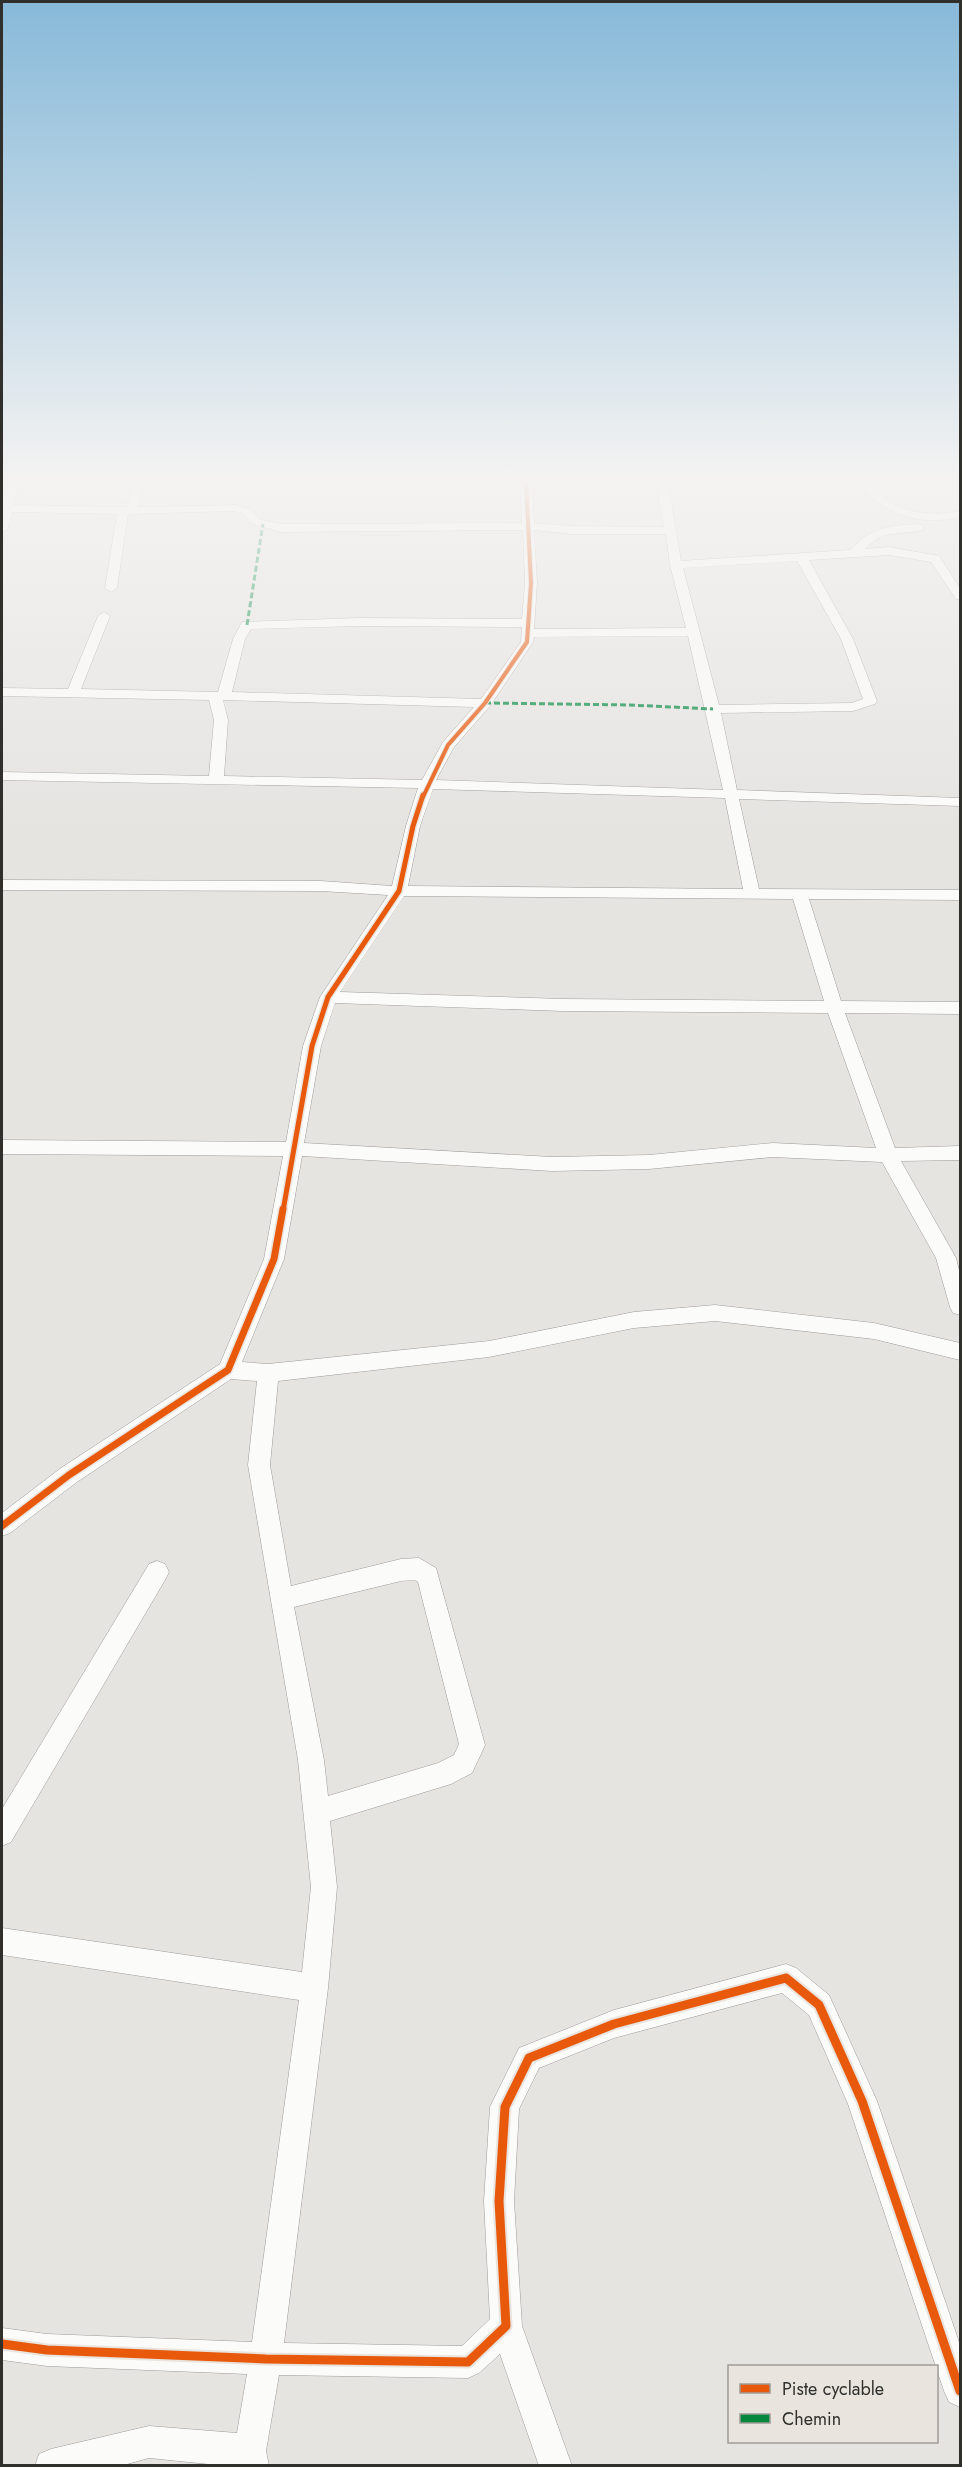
<svg xmlns="http://www.w3.org/2000/svg" width="962" height="2467" font-family="Jost,sans-serif">
	<style>
		.lines { fill: none; stroke-linecap: round; stroke-linejoin: round }
		.minor-casing { stroke: #9e9c9a; stroke-width: 1 }
		.minor { fill: #fbfbfa; fill-rule: evenodd }
		.quiet { stroke: #00873e; stroke-width: 3; stroke-dasharray: 6 3; stroke-linecap: butt }
		.cycleway-far3-casing { stroke: #e9e4de; stroke-width: 6 }
		.cycleway-far2-casing { stroke: #e9e4de; stroke-width: 8 }
		.cycleway-far1-casing { stroke: #e9e4de; stroke-width: 10 }
		.cycleway-casing { stroke: #e9e4de; stroke-width: 13 }
		.cycleway-far3 { stroke: #e8590c; stroke-width: 4 }
		.cycleway-far2 { stroke: #e8590c; stroke-width: 5 }
		.cycleway-far1 { stroke: #e8590c; stroke-width: 7 }
		.cycleway { stroke: #e8590c; stroke-width: 9 }
	</style>
	<rect width="100%" height="100%" fill="#e6e4e1"/>
	<g class="lines">
		<defs>
			<path id="minor" d="M8 481H20L13 505 127 507 133 481H145L138 507 236 505 251 510 261 520 281 524 522 523 520 481H532L534 523 571 526 664 527 656 481H668L681 561 850 550C874 526 887 526 919 524L923 526V530C898 536 885 528 865 549L889 547 939 556 960 588V600L956 599 931 562 889 555 809 560 853 639 877 701 875 704 853 711 721 713 737 790 960 798V806L739 799 759 889 960 890V900L809 899 841 1001 960 1002V1014L845 1013 895 1148 960 1146V1160L901 1161 956 1258 960 1274V1315L953 1313 950 1307 936 1258 882 1162 773 1157 649 1169 552 1171 302 1156 284 1259 242 1362 268 1364 489 1341 634 1312 715 1305 874 1323 960 1343V1360L874 1339 715 1321 634 1328 489 1357 278 1381 270 1465 291 1586 401 1559 419 1558 436 1568 485 1745 481 1754 472 1773 451 1784 330 1821 337 1887 328 1988 284 2343 462 2346 490 2319 484 2201 490 2107 519 2048 614 2010 786 1964 796 1968 829 1995 877 2101 960 2345V2407L949 2402 944 2391 848 2104 809 2015 782 1993 614 2038 539 2068 519 2109 514 2201 522 2326 572 2466H539L500 2354 479 2373 468 2378 279 2375 266 2451 269 2466H228L149 2458 120 2466H35L39 2454 51 2449 149 2426 237 2433 247 2374 47 2366 2 2360V2328L47 2334 252 2342 299 2000 2 1955V1928L302 1972 311 1887 298 1760 248 1465 257 1381 231 1379 77 1482 10 1533 2 1536V1513L61 1468 220 1364 264 1259 283 1156 2 1154V1140L286 1142 303 1046 320 997 388 895 321 891 2 890V880L321 881 392 886 406 826 418 788 2 780V772L209 776 214 720 209 700 2 696V688L68 689 98 616 104 612 110 616 81 689 218 692 233 639 242 622 360 618 522 619 525 583 523 530 281 532 253 524 243 514 235 511 128 514 117 588 111 592 105 588 117 514 12 512 8 529 2 532V504ZM534 530 571 534H666L670 565 686 628 534 629 537 583ZM797 561 841 639 863 699 852 703 719 705 683 568ZM360 626 522 627 521 642 481 699 232 692 245 639 251 629ZM688 636 723 790 436 780 454 747 490 706 533 642 534 637ZM223 700 474 707 443 742 422 780 224 776 228 720ZM433 789 725 798 743 889 408 886 420 826ZM404 896 793 899 824 1001 563 999 340 992ZM335 1003 563 1011 828 1013 876 1148 773 1143 649 1155 552 1157 304 1143 321 1046ZM415 1580 418 1582 459 1744 454 1755 438 1763 328 1796 324 1760 294 1607 401 1581Z
				M852 481H867C876 487 882 497 891 503 912 515 938 515 960 511V517C912 527 887 513 852 481Z
				M157 1561 165 1564 169 1572 165 1580 11 1842 2 1846V1809L149 1564Z"/>
		</defs>
		<use href="#minor" class="minor-casing"/>
		<use href="#minor" class="minor"/>
		<path class="quiet" d="M247 625 263 524
			M485 703 630 705 713 709"/>
		<defs>
			<path id="cycleway-far3" d="M423 797 448 745 485 703 527 642 531 583 526 481"/>
			<path id="cycleway-far2" d="M283 1211 312 1046 328 997 399 891 413 826 423 795"/>
			<path id="cycleway-far1" d="M2 1526 69 1475 228 1370 274 1259 283 1209"/>
			<path id="cycleway" d="M2 2344 47 2350 266 2359 468 2362 506 2326 499 2201 505 2107 529 2058 614 2024 786 1978 819 2005 862 2101 960 2391"/>
		</defs>
		<use href="#cycleway-far3" class="cycleway-far3-casing"/>
		<use href="#cycleway-far2" class="cycleway-far2-casing"/>
		<use href="#cycleway-far1" class="cycleway-far1-casing"/>
		<use href="#cycleway" class="cycleway-casing"/>
		<use href="#cycleway-far3" class="cycleway-far3"/>
		<use href="#cycleway-far2" class="cycleway-far2"/>
		<use href="#cycleway-far1" class="cycleway-far1"/>
		<use href="#cycleway" class="cycleway"/>
	</g>
	<linearGradient id="sky" x2="0" y2="1"><stop stop-color="#87b9d9"/><stop offset="0.58" stop-color="#f4f3f2"/><stop offset="1" stop-color="#f4f3f2" stop-opacity="0"/></linearGradient>
	<rect width="962" height="826" fill="url(#sky)"/>
	<rect width="962" height="2467" fill="none" stroke="#302f2c" stroke-width="6"/>
	<rect x="728" y="2365" width="210" height="78" fill="#e9e4de" stroke="#9f9c97" stroke-width="1.5"/>
	<rect x="740" y="2384" width="30" height="9" fill="#e8590c" stroke="#9f9c97" stroke-width="1.5"/>
	<text x="782" y="2395" font-size="18" fill="#302f2c">Piste cyclable</text>
	<rect x="740" y="2414" width="30" height="9" fill="#00873e" stroke="#9f9c97" stroke-width="1.5"/>
	<text x="782" y="2425" font-size="18" fill="#302f2c">Chemin</text>
</svg>
